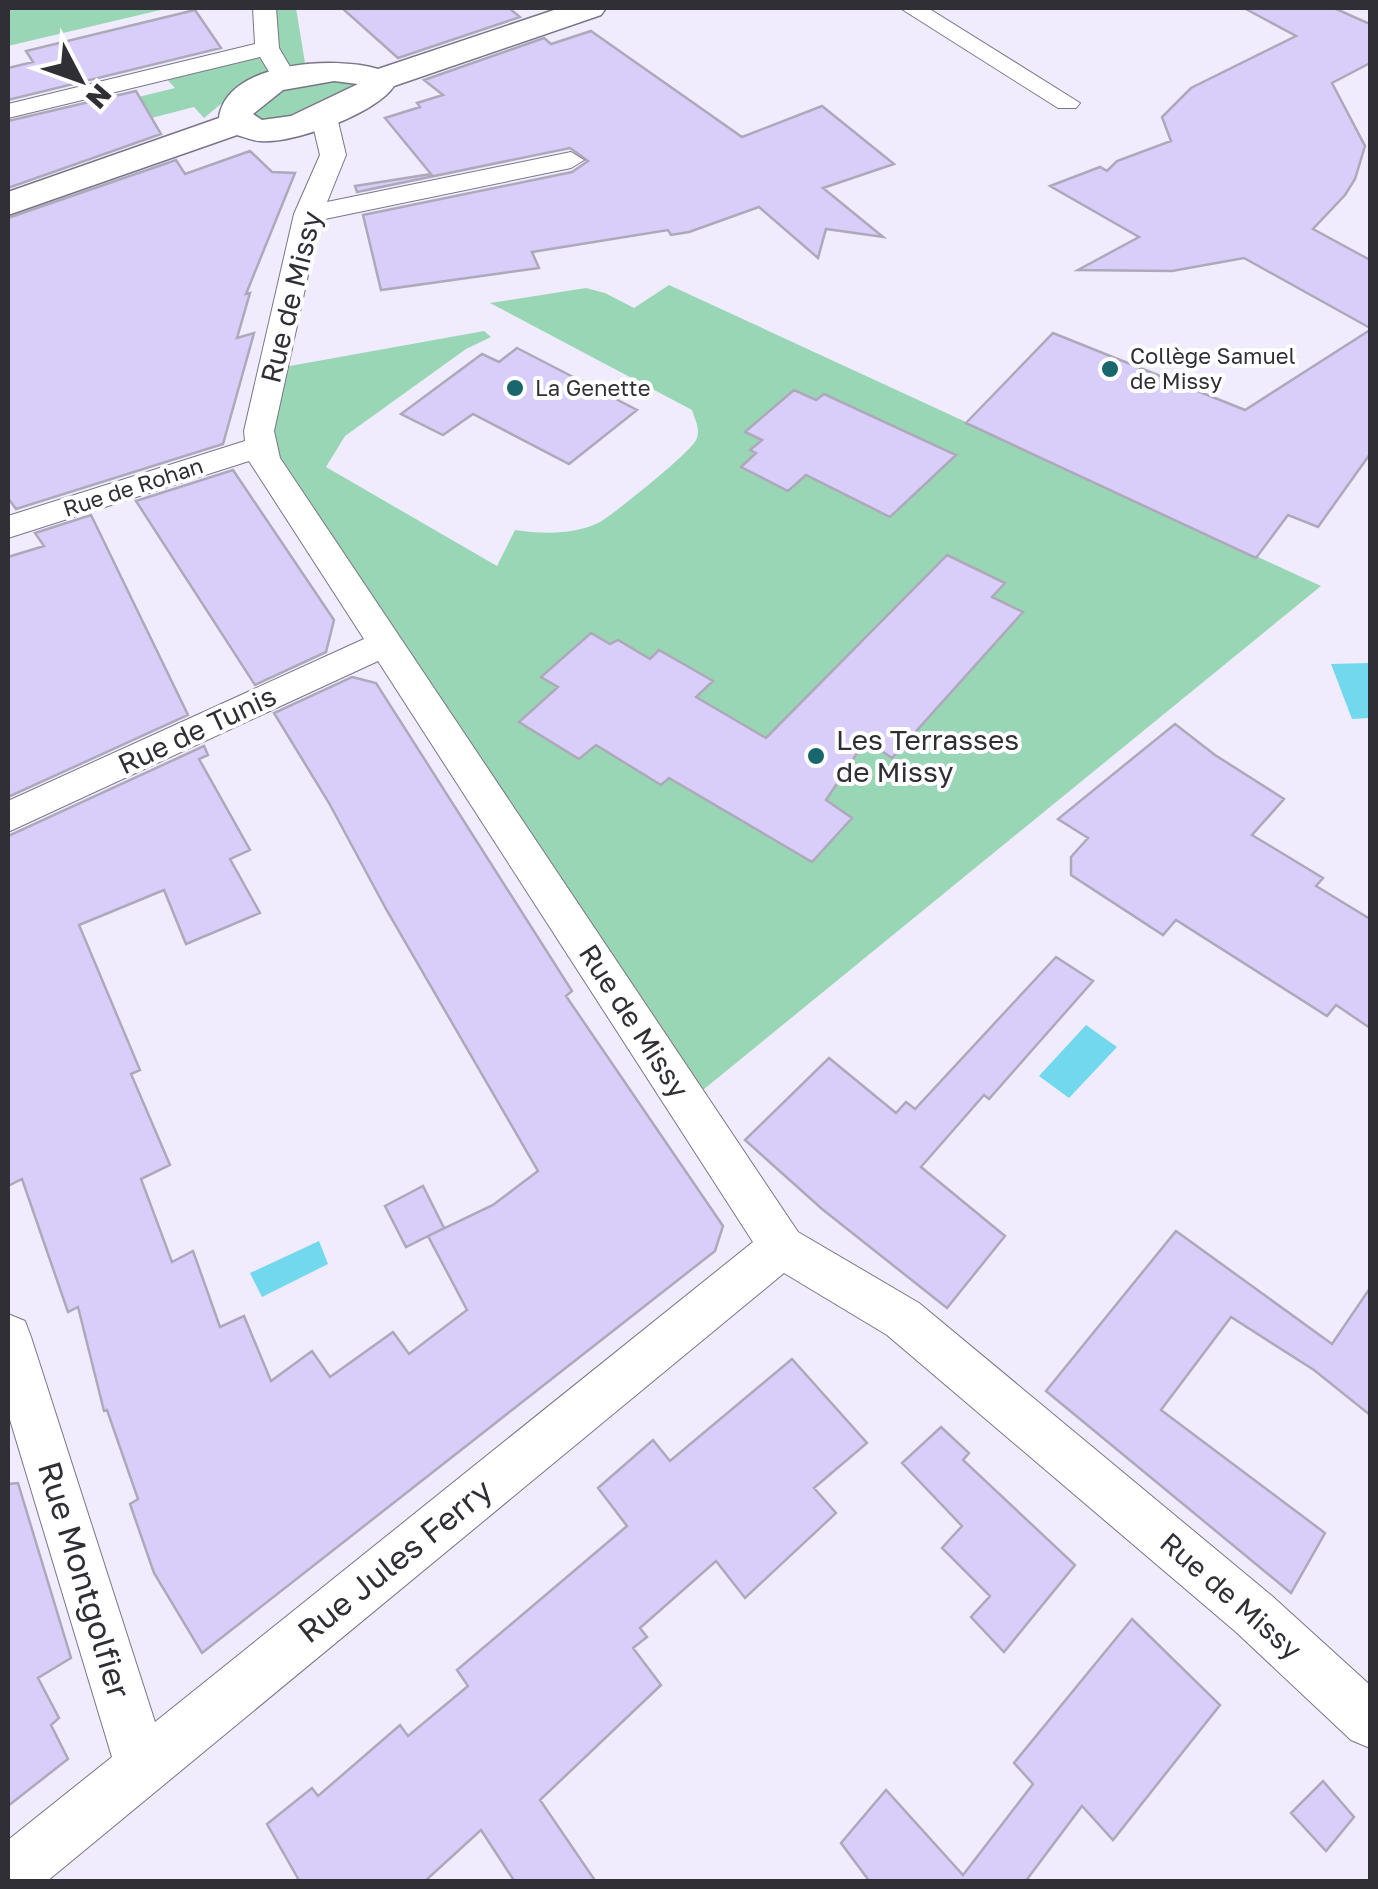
<svg xmlns="http://www.w3.org/2000/svg" width="1378" height="1889" font-family="'Golos Text',sans-serif">
	<style>
		.green { fill: #99d6b5 }
		.water { fill: #71d8ed }
		.building { fill: #d9cef9; stroke: #aea9ba; stroke-width: 2.5 }
		.lines { fill: none; stroke-linecap: round; stroke-linejoin: round }
		.street-casing { stroke: #7a7686; stroke-width: 2 }
		.secondary-casing { stroke: #7a7686; stroke-width: 3 }
		.street { fill: #fff; fill-rule: evenodd }
		.secondary { fill: #fff; fill-rule: evenodd }
		.poi-dot { fill: #19666d; stroke: #fff; stroke-width: 4 }
		.labels { text-anchor: middle; stroke-width: 8; stroke-linejoin: round; paint-order: stroke }
		.far-poi-label { font-size: 22px; fill: #312f36; stroke: #fff; text-anchor: start }
		.far-street-label { font-size: 22px; fill: #312f36; stroke: #fff }
		.street-label { font-size: 28px; fill: #312f36; stroke: #fff }
		.poi-label { font-size: 28px; fill: #312f36; stroke: #fff; text-anchor: start }
		.near-street-label { font-size: 32px; fill: #312f36; stroke: #fff }
	</style>
	<rect width="100%" height="100%" fill="#f0ecfe"/>
	<path class="green" d="M8 8H169L8 46Z
		M264 8H296L305 63 255 76 204 118 194 107 8 155V129L175 88 162 74 266 48Z
		M285 77 379 80 261 130 239 107Z
		M669 285 1321 586 687 1103 259 431 273 369 484 331 491 337 466 349 345 436 326 467 497 566 515 530C542 534 575 535 600 522 614 514 691 452 696 440 701 430 695 420 692 410L490 303 586 288 605 293 634 308Z"/>
	<path class="water" d="M1369 663 1370 718 1352 719 1331 664Z
		M1086 1025 1117 1047 1069 1098 1039 1076Z
		M319 1241 328 1264 262 1297 250 1273Z"/>
	<path class="building" d="M342 8H509L520 17 398 58Z
		M1244 8H1334L1370 24V63L1332 83 1365 146 1355 179 1345 195 1313 229 1370 260V328L1244 258 1172 271 1078 270 1139 237 1050 186 1100 167 1107 171 1117 161 1171 141 1162 117 1191 88 1296 36Z
		M195 10 221 48 8 100V68L33 62 26 51Z
		M591 31 742 137 822 106 894 164 823 188 883 237 826 229 818 258 759 207 689 232 671 235 668 230 532 252 539 268 381 290 363 215 572 172 588 161 570 148 357 192 355 186 431 174 385 118 420 107 417 103 443 95 424 80 544 38 551 44Z
		M136 91 161 134 8 188V121Z
		M250 151 272 172 295 173 246 294 250 293 237 338 254 333 223 444 16 509 8 498V218L176 160 185 174Z
		M1370 330V454L1318 527 1288 515 1256 558 966 423 1053 333 1245 410Z
		M517 348 637 410 569 464 473 414 443 435 401 414 482 354 499 362Z
		M794 390 816 400 824 394 956 455 890 517 806 475 788 491 741 467 756 453 750 450 762 440 745 432Z
		M233 470 334 620 326 652 255 685 136 501Z
		M91 515 188 715 8 797V557L44 546 35 533Z
		M947 555 1005 583 992 597 1023 612 892 758 866 740 826 800 852 818 812 862 669 778 661 785 596 745 579 759 519 722 558 687 541 677 591 633 610 644 618 640 650 659 659 650 713 681 696 697 766 738Z
		M352 677 376 683 572 991 566 996 723 1226 715 1251 202 1653 154 1573 130 1504 138 1499 107 1410 104 1411 78 1307 68 1312 22 1179 8 1186V836L204 746 208 755 199 759 250 850 230 859 260 913 186 944 164 890 79 925 140 1070 131 1074 170 1165 141 1179 172 1262 193 1251 220 1327 244 1316 271 1381 312 1351 330 1377 393 1332 409 1354 467 1310 428 1236 493 1205 538 1171 386 909 329 803 274 713Z
		M1175 724 1215 755 1284 799 1252 835 1323 878 1316 886 1370 919V1028L1336 1005 1327 1016 1176 920 1163 935 1071 875V857L1088 838 1058 819Z
		M1056 957 1093 981 989 1099 984 1095 921 1167 1005 1236 947 1308 822 1209 745 1140 829 1058 896 1113 906 1102 915 1109Z
		M423 1186 444 1228 406 1247 385 1206Z
		M1176 1231 1332 1344 1370 1288V1415L1314 1370 1231 1317 1161 1410 1325 1533 1291 1593 1046 1391Z
		M792 1359 867 1443 814 1488 836 1513 745 1598 716 1561 640 1628 647 1637 633 1648 661 1685 540 1800 596 1882H515L481 1830 424 1882H300L267 1824 312 1788 318 1796 400 1725 408 1736 468 1686 457 1670 627 1526 598 1488 653 1440 670 1461Z
		M941 1427 969 1453 963 1460 1075 1565 1004 1652 971 1617 990 1596 942 1548 962 1526 902 1463Z
		M18 1483 71 1658 38 1678 59 1718 51 1725 68 1759 8 1806V1484Z
		M1132 1619 1220 1705 1113 1840 1082 1806 1025 1882H870L841 1843 886 1790 963 1875 1033 1784 1014 1763Z
		M1323 1781 1354 1817 1326 1851 1291 1813Z"/>
	<g class="lines">
		<defs>
			<path id="street" d="M253 8H276L279 48 292 70 289 75H271L260 57 8 118V104L255 44Z
				M900 8H928L1080 103 1076 108H1058Z
				M324 109 337 117 346 155 327 202 571 152 584 160 571 168 320 220 274 431 280 458 798 1232 919 1303 1272 1596 1370 1685V1748L1351 1740 1236 1632 887 1335 784 1273 46 1882H8V1840L112 1757 8 1413V1314L25 1321 31 1337 155 1722 753 1242 378 661 8 832V801L364 639 249 461 8 538V516L245 441 244 431 294 214 320 155 311 117Z"/>
			<path id="secondary" d="M560 8H606L601 15 394 86C377 113 293 144 261 141 253 141 245 137 237 135L8 215V192L219 118C226 61 337 56 378 69ZM334 81 358 84 291 116 262 120 253 114 283 90Z"/>
		</defs>
		<use href="#street" class="street-casing"/>
		<use href="#secondary" class="secondary-casing"/>
		<use href="#street" class="street"/>
		<use href="#secondary" class="secondary"/>
	</g>
	<g class="poi-dot">
		<circle cx="1110" cy="369" r="10"/>
		<circle cx="515" cy="388" r="10"/>
		<circle cx="816" cy="756" r="10"/>
	</g>
	<g class="labels">
		<g class="far-poi-label">
			<text x="1130" y="364">Collège Samuel<tspan x="1130" dy="25">de Missy</tspan></text>
			<text x="535" y="396">La Genette</text>
		</g>
		<g class="far-street-label">
			<text transform="translate(133 487) rotate(-18)" y="8">Rue de Rohan</text>
		</g>
		<g class="street-label">
			<text transform="translate(291 297) rotate(-76)" y="10">Rue de Missy</text>
			<text transform="translate(197 730) rotate(-25)" y="10">Rue de Tunis</text>
			<text transform="translate(634 1021) rotate(57)" y="10">Rue de Missy</text>
			<text transform="translate(1231 1596) rotate(41)" y="10">Rue de Missy</text>
		</g>
		<g class="poi-label">
			<text x="836" y="750">Les Terrasses<tspan x="836" dy="32">de Missy</tspan></text>
		</g>
		<g class="near-street-label">
			<text transform="translate(395 1561) rotate(-39)" y="11">Rue Jules Ferry</text>
			<text transform="translate(84 1580) rotate(73)" y="11">Rue Montgolfier</text>
		</g>
	</g>
	<rect width="1378" height="1889" fill="none" stroke="#312f36" stroke-width="20"/>
	<g transform="translate(80 80) rotate(131)" stroke="#ffffff" stroke-width="8" paint-order="stroke">
	<path d="M0-8L18 38L0 25L-18 38Z" fill="#312f36"/>
	<text y="-15" font-size="28" font-weight="bold" text-anchor="middle" fill="#312f36">N</text>
	</g>
</svg>
